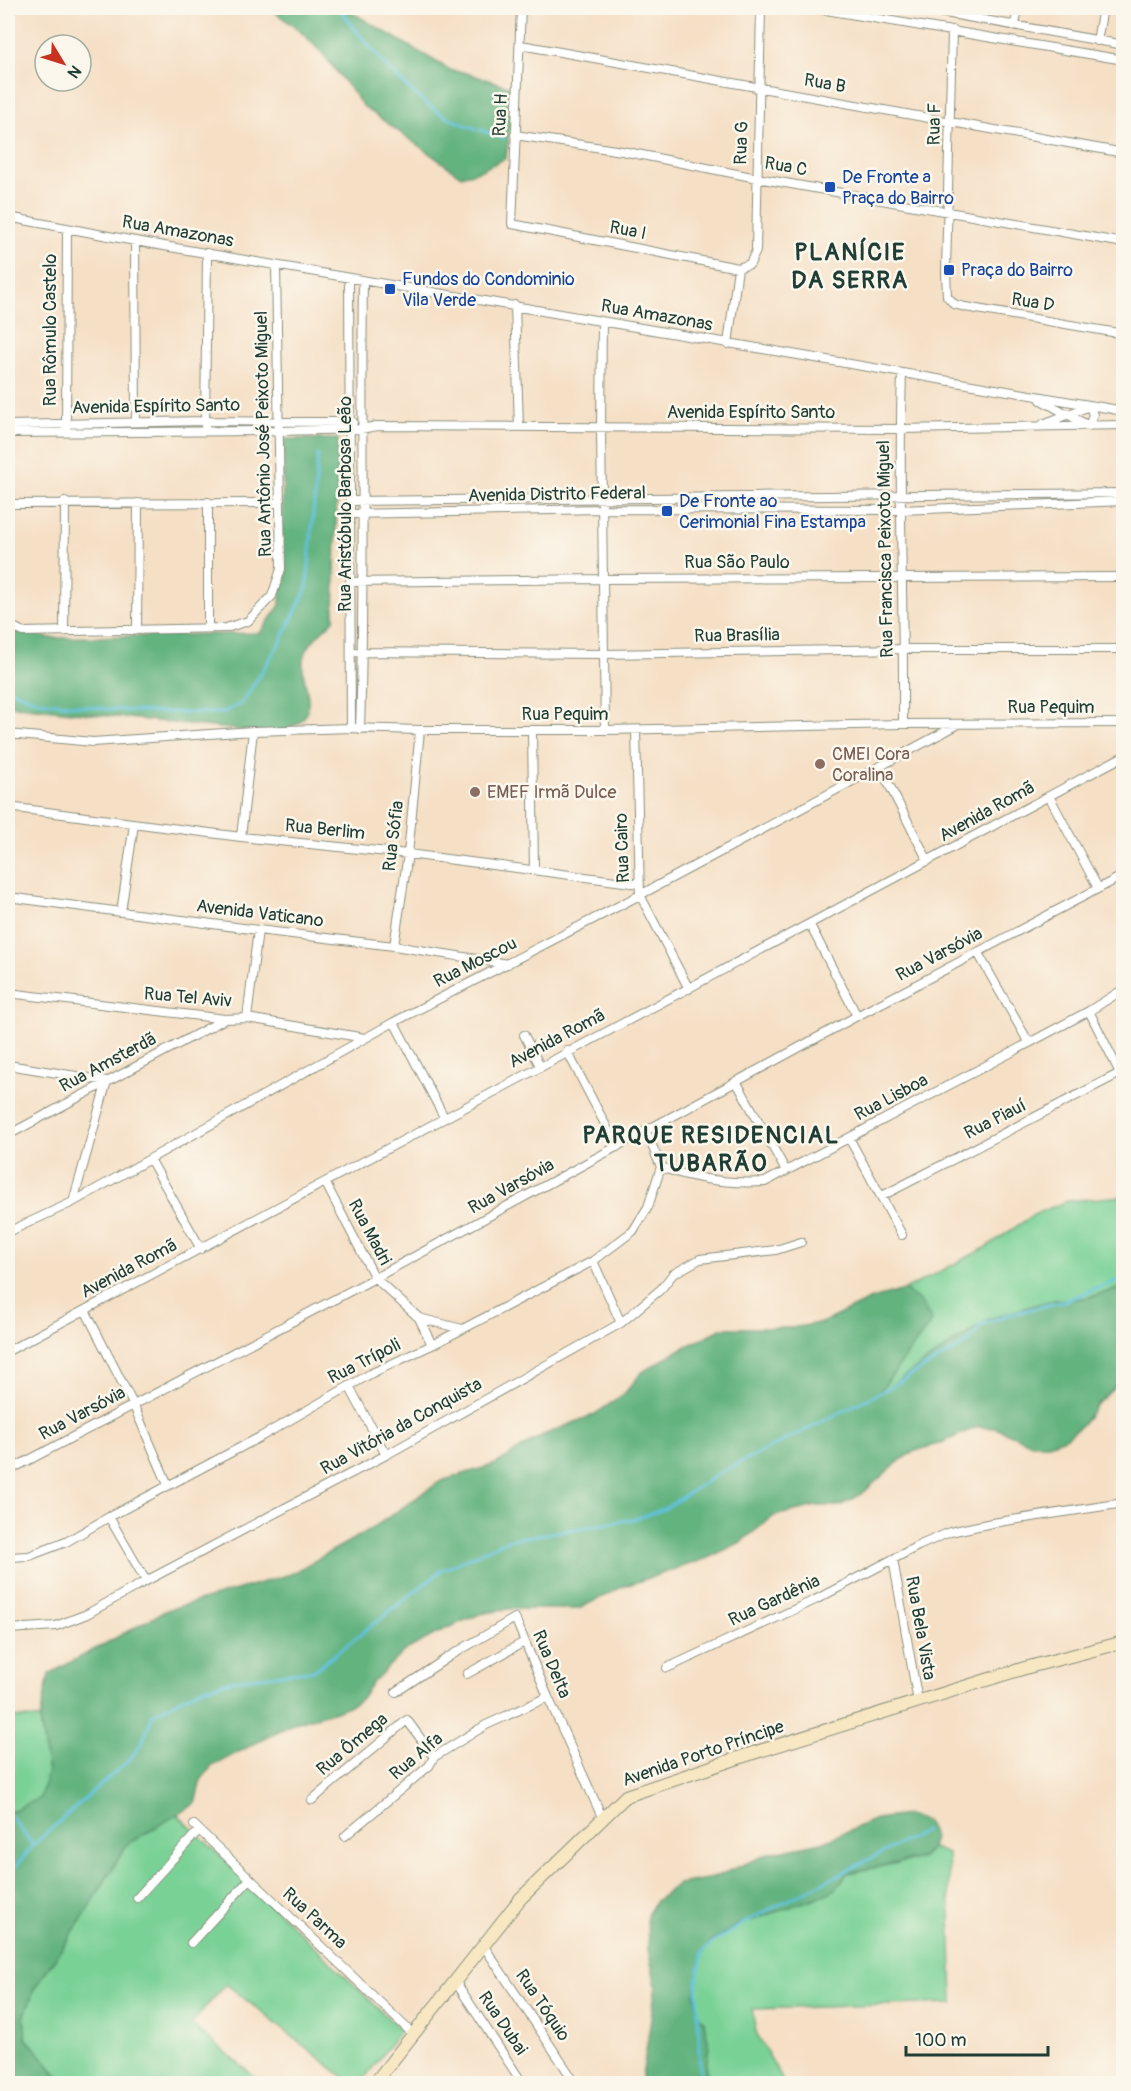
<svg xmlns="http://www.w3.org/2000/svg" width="1131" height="2091" font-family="Pangolin,sans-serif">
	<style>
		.green { fill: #7ad196; stroke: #4c8765; stroke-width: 1.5 }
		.forest { fill: #63b37f; stroke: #41785a; stroke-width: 1.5 }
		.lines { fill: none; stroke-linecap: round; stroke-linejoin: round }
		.stream { stroke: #60c2de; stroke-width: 3 }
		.street-casing { stroke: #8a8e7c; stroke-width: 10 }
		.secondary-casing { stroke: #8a8e7c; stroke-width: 14 }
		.street { stroke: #fff; stroke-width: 8 }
		.secondary { stroke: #f8e7c3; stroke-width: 12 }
		.transit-dot { fill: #1a4fb4; stroke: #fbf7ec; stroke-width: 2 }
		.education-dot { fill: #8d6e63; stroke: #fbf7ec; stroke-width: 2 }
		.labels { text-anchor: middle; stroke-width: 5; stroke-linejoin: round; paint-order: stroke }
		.street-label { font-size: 18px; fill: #1f3d34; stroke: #fbf7ec }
		.transit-label { font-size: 18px; fill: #164399; stroke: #fbf7ec; text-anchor: start }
		.education-label { font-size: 18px; fill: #785e54; stroke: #fbf7ec; text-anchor: start }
		.district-label { font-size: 24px; font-weight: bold; letter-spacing: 1.5px; fill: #1f3d34; stroke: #fbf7ec }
	</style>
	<rect width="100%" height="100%" fill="#fbf7ec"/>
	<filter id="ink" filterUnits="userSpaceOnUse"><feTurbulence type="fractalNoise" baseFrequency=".0167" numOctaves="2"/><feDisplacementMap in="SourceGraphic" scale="12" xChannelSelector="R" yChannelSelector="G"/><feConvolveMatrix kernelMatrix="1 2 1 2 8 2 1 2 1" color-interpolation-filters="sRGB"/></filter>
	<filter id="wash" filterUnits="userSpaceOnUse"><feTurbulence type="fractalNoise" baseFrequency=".008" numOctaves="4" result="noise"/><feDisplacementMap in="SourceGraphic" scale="24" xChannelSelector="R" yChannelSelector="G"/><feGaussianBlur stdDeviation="1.35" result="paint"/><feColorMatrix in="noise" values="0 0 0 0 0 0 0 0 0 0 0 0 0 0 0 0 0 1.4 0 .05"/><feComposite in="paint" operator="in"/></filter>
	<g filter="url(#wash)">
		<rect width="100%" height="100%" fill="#f5dfc5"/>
		<path class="green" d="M1123 1196V1288L1085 1298 1048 1301 876 1395 932 1321 920 1301 904 1290 983 1249 1035 1214 1068 1201Z
			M8 1717 40 1719 48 1772 40 1798 8 1813Z
			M177 1814 401 2030 361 2083H351L226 1984 191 2024 262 2083 64 2084 26 2038 24 2018 34 1989 85 1914 127 1844Z
			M931 1848 948 1854 953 2003 752 2009 756 2032 784 2083H708L695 1995 702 1954 712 1940 738 1925 824 1895 846 1873 922 1858Z"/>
		<path class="forest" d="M270 8H344L452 71 463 72 514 88 506 158 479 171 461 176 363 106 324 55 302 33Z
			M284 439H338L334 620C322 631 306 644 303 661 300 682 319 705 299 723 293 727 284 730 278 734L8 705V628L49 638 260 633 280 605Z
			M1123 1288V1383L1116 1386 1096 1405 1082 1425 1067 1437 1049 1444H1032L996 1428 977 1427 941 1443 912 1452 892 1467 862 1494 840 1506H816L774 1516 739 1543 708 1558 622 1587 578 1609H509L480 1614 445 1629 404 1651 372 1683 359 1701 339 1710 294 1723 212 1766 201 1780 195 1804 127 1844 85 1914 34 1989 24 2018 26 2038 64 2083H8V1813L40 1798 48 1772 40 1719 49 1674 167 1610 291 1574 371 1529 441 1481 496 1464 541 1436 595 1414 624 1394 642 1372 683 1348 723 1328H792L824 1322 869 1300 904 1290 920 1301 932 1321 878 1394 989 1319 1048 1301 1085 1298Z
			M907 1815 926 1821 934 1837 931 1848 922 1858 847 1873 836 1889 824 1895 738 1925 712 1940 702 1954 695 1995 699 2016 704 2022 709 2045 706 2069 708 2083H641L656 1986 648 1949 647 1915 656 1901 678 1884 713 1878 770 1853 822 1842 876 1819Z"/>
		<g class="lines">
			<path class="stream" d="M339 8C364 42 409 97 447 117 464 126 485 131 504 138
				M8 689 39 701 107 709 152 712 222 713 242 703 281 641 307 588 318 455
				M8 1813 33 1845
				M8 1879 16 1866 33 1845 129 1760 142 1743 153 1714 200 1689 235 1680 315 1670 442 1570 508 1540 635 1519 664 1509 716 1475 883 1391 969 1342 981 1325 1007 1315 1064 1301 1124 1278
				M703 2084 700 2072 697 1980 703 1951 713 1942 751 1919 925 1831"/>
		</g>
	</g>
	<g filter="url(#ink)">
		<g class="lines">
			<defs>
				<path id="street" d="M521 8 512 224 738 268 750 264 756 251 761 8
					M814 8 1124 60
					M917 8 1124 45
					M1015 25 1018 8
					M952 30 946 271 947 296 954 304 965 307 1124 334
					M1097 41 1103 8
					M521 45 1124 153
					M515 135 622 151 757 178 1124 243
					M8 217 135 241 1124 411
					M135 241 136 422
					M349 278 351 728
					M515 305 519 427
					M602 322 601 429 605 730
					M728 344 738 268
					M902 374C898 490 904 607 903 724
					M1041 400 1089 426 1093 415 1090 406 1043 424
					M8 425 205 421 353 422
					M205 426 207 253
					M66 428 67 228
					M8 433 279 431 361 429 377 426 900 429 1124 425
					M350 501 1124 493
					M8 504 279 503
					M350 514 602 509 901 510 1124 501
					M350 582 603 579 1124 577
					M8 624 23 632 226 628 248 621 272 596 281 569 276 266
					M208 628V502
					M137 630 138 503
					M64 632 65 502
					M351 652 604 654 904 649H1124
					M360 729C365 579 361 429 363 280
					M532 730 534 870
					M636 730 640 895 689 989
					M8 734 93 742 253 731 351 728 420 730H605L903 724 1124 723
					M880 767 928 861
					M1049 796 1098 888
					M8 807 241 837 408 854 639 884
					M241 837 253 731
					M8 897 258 930 394 946 508 964
					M121 912 134 824
					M810 925 857 1016
					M394 946 408 854 420 730
					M978 953 1029 1043
					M8 993 225 1019 247 1018 365 1038
					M1089 1011 1120 1073
					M247 1018 258 930
					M394 1022 444 1117
					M524 1035 540 1066
					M567 1051 617 1147
					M8 1065 107 1081 73 1202
					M736 1081 786 1171
					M8 1135 225 1019
					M849 1138 902 1235
					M150 1159 201 1249
					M661 1167C696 1180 728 1184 765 1182L1029 1043 1089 1011 1124 989
					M325 1182 375 1278 419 1318 432 1345
					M882 1196 1124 1071
					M8 1232 73 1202 394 1022 640 895 957 725
					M593 1261 621 1323
					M85 1310 133 1404 168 1485
					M419 1318 462 1329
					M8 1351 1124 756
					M349 1386 386 1455
					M8 1471 375 1278 857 1016 1124 875
					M109 1517 146 1581
					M8 1557 29 1556 66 1542 109 1517 262 1436 372 1373 432 1345 593 1261 633 1231 648 1207 661 1167 646 1131
					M893 1559 918 1702
					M8 1629 56 1626 87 1614 146 1581 386 1455 621 1323 661 1289 673 1274 700 1259 776 1250 801 1242
					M667 1668 815 1600 918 1546 950 1532 992 1523 1124 1503
					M467 1674 524 1642
					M396 1692 450 1656 515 1618 548 1697 602 1817
					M312 1800 407 1720 434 1757
					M194 1825 413 2034
					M345 1836 429 1766 434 1757 486 1725 548 1697
					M137 1898 199 1830
					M191 1943 250 1879
					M483 1945 576 2084
					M455 1981 523 2084"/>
				<path id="secondary" d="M374 2084 520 1899 626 1796 750 1754 1025 1668 1124 1642"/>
			</defs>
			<use href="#street" class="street-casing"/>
			<use href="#secondary" class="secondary-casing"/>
			<use href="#street" class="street"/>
			<use href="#secondary" class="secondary"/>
		</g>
	</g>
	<g class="transit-dot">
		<rect x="824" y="181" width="12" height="12" rx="3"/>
		<rect x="943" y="264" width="12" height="12" rx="3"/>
		<rect x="384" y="283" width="12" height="12" rx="3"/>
		<rect x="661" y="505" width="12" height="12" rx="3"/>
	</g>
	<g class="education-dot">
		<circle cx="820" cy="764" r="6"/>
		<circle cx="475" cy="792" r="6"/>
	</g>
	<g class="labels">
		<g class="street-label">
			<text transform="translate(825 83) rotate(10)" y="6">Rua B</text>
			<text transform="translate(500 115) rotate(-87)" y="6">Rua H</text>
			<text transform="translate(934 124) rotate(-89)" y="6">Rua F</text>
			<text transform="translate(741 143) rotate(-88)" y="6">Rua G</text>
			<text transform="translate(786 166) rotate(10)" y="6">Rua C</text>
			<text transform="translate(628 230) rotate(11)" y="6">Rua I</text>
			<text transform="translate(178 231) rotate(10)" y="6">Rua Amazonas</text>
			<text transform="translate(1033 302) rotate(9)" y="6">Rua D</text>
			<text transform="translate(657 315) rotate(10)" y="6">Rua Amazonas</text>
			<text transform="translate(50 330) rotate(-90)" y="6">Rua Rômulo Castelo</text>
			<text transform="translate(156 406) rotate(-1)" y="6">Avenida Espírito Santo</text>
			<text x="751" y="418">Avenida Espírito Santo</text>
			<text transform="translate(263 434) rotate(-91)" y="6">Rua Antônio José Peixoto Miguel</text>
			<text transform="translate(557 494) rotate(-1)" y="6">Avenida Distrito Federal</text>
			<text transform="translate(345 504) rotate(-90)" y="6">Rua Aristóbulo Barbosa Leão</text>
			<text transform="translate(885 549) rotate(-91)" y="6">Rua Francisca Peixoto Miguel</text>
			<text x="737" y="568">Rua São Paulo</text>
			<text transform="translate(737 635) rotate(-1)" y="6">Rua Brasília</text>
			<text x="1051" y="713">Rua Pequim</text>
			<text x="565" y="720">Rua Pequim</text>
			<text transform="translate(987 811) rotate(-29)" y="6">Avenida Romã</text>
			<text transform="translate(325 829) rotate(6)" y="6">Rua Berlim</text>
			<text transform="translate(393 836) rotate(-83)" y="6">Rua Sófia</text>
			<text transform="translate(622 848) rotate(-92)" y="6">Rua Cairo</text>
			<text transform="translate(260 913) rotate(7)" y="6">Avenida Vaticano</text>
			<text transform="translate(939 954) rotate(-28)" y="6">Rua Varsóvia</text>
			<text transform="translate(475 962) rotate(-27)" y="6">Rua Moscou</text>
			<text transform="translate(188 997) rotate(5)" y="6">Rua Tel Aviv</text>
			<text transform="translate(557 1038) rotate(-28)" y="6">Avenida Romã</text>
			<text transform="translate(108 1062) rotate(-28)" y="6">Rua Amsterdã</text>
			<text transform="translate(891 1097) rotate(-28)" y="6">Rua Lisboa</text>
			<text transform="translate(995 1119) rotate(-27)" y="6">Rua Piauí</text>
			<text transform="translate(511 1186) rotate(-29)" y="6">Rua Varsóvia</text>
			<text transform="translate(370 1232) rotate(62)" y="6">Rua Madri</text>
			<text transform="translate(129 1268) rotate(-28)" y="6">Avenida Romã</text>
			<text transform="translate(364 1361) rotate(-27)" y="6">Rua Trípoli</text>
			<text transform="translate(82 1413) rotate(-28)" y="6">Rua Varsóvia</text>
			<text transform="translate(401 1426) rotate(-29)" y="6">Rua Vitória da Conquista</text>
			<text transform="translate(774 1600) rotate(-25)" y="6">Rua Gardênia</text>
			<text transform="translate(921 1628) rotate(80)" y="6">Rua Bela Vista</text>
			<text transform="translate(552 1664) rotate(67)" y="6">Rua Delta</text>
			<text transform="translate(352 1744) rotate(-40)" y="6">Rua Ômega</text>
			<text transform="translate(703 1753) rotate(-19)" y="6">Avenida Porto Príncipe</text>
			<text transform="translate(416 1756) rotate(-40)" y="6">Rua Alfa</text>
			<text transform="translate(315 1918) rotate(43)" y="6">Rua Parma</text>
			<text transform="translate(543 2005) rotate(56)" y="6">Rua Tóquio</text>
			<text transform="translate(503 2023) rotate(56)" y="6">Rua Dubai</text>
		</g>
		<g class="transit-label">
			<text x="842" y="183">De Fronte a<tspan x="842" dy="21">Praça do Bairro</tspan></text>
			<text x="961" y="276">Praça do Bairro</text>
			<text x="402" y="285">Fundos do Condominio<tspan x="402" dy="21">Vila Verde</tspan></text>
			<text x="679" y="507">De Fronte ao<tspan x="679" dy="21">Cerimonial Fina Estampa</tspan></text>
		</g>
		<g class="education-label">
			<text x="832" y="760">CMEI Cora<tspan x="832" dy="21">Coralina</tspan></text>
			<text x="487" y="798">EMEF Irmã Dulce</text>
		</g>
		<g class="district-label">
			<text x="850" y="260">PLANÍCIE<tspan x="850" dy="28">DA SERRA</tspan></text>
			<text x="711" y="1143">PARQUE RESIDENCIAL<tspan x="711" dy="28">TUBARÃO</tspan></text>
		</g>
	</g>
	<rect width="1131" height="2091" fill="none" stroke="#fbf7ec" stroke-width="30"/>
	<g transform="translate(63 63) rotate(128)"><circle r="28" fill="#fbf7ec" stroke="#a3ada2" stroke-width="1.5"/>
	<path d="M0-4.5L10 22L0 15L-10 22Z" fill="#c8321e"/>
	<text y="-9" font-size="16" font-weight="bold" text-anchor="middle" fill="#1f3d34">N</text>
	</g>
	<path d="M906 2046v9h142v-9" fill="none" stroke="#1f3d34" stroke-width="3"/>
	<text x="915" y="2046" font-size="18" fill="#1f3d34" stroke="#fbf7ec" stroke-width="4.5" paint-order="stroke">100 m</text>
</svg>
